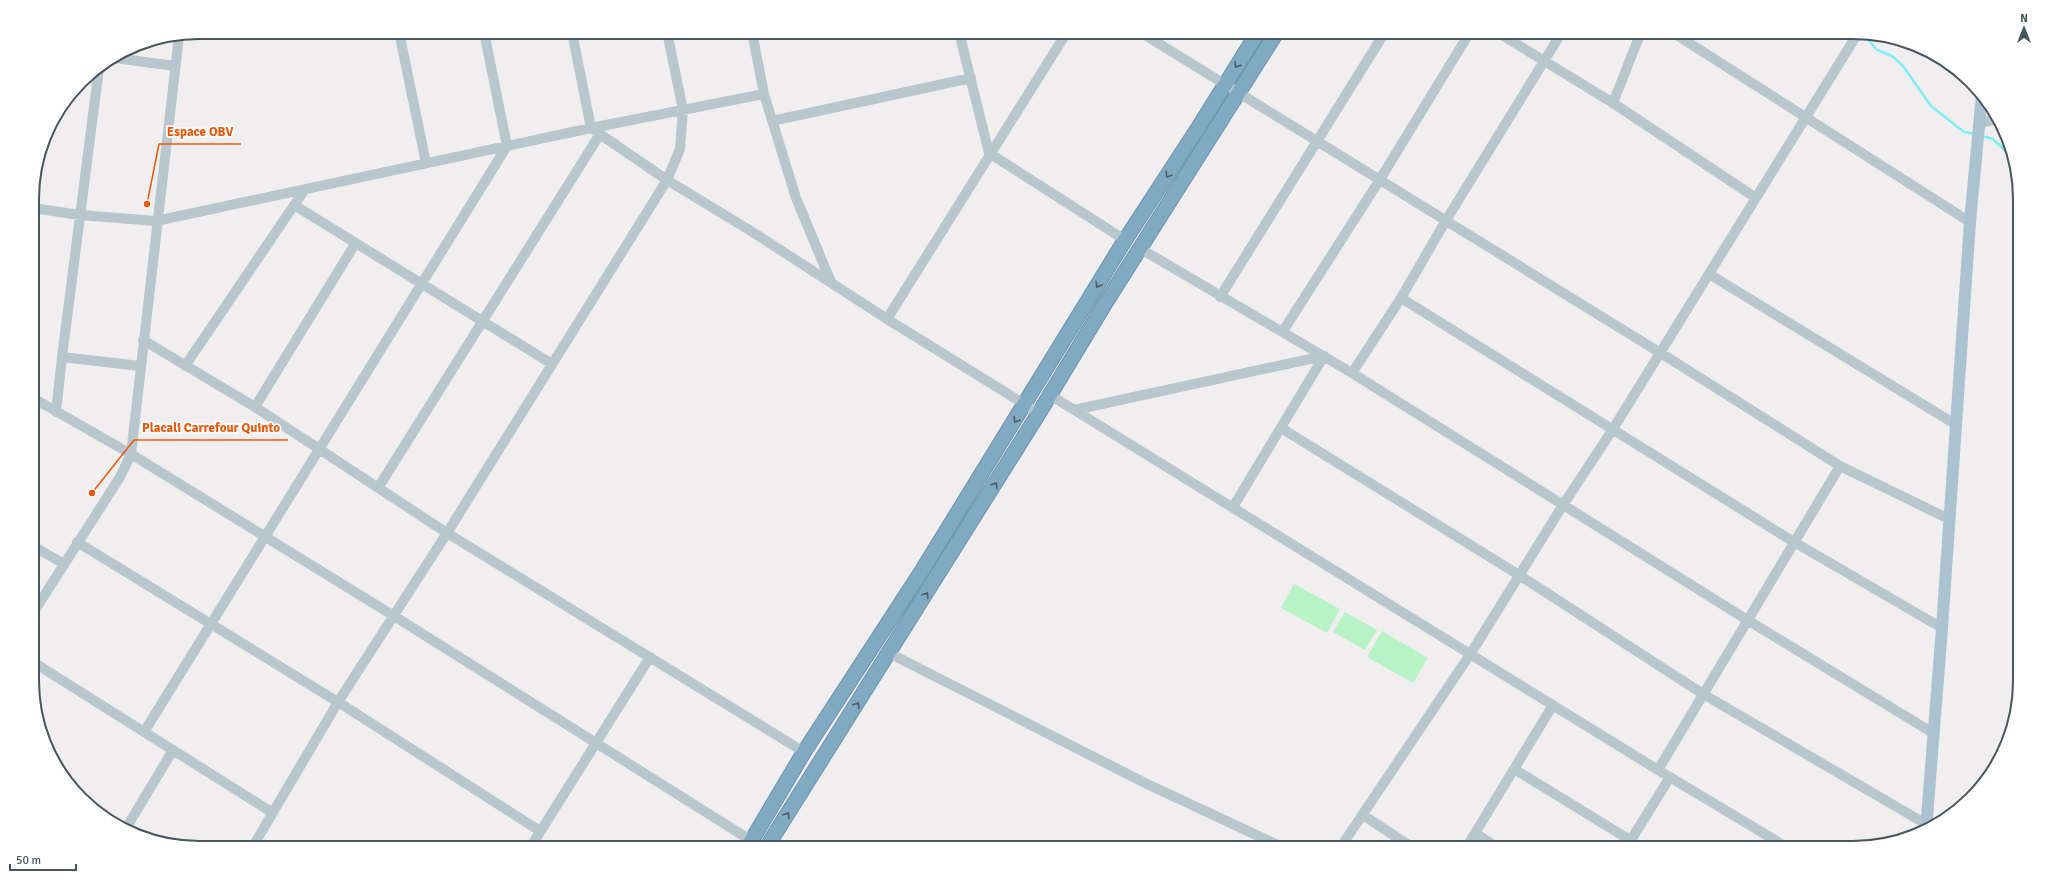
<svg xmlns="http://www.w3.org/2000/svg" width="2052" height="880" font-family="Signika,sans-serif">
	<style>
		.green { fill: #b8f3c6 }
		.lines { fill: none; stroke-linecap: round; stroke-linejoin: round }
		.stream { stroke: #81edf5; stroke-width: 2.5 }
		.highway-casing { stroke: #6c95ae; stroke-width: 16 }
		.minor { stroke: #b8c6cd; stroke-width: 10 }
		.major { stroke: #abc3d0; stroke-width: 12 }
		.highway { stroke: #81aac2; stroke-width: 14 }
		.oneway { stroke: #4b5e68 }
		.rim { fill: none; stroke: #45565e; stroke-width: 2 }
		.leader { fill: none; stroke: #e8590c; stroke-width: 1.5 }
		.callout-dot { fill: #e8590c; stroke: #fff; stroke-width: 1.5 }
		.callout-label { font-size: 13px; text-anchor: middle; font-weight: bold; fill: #e8590c; stroke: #fff; stroke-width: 3.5; stroke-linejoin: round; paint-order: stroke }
	</style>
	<rect width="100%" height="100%" fill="#f1eeef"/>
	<path class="green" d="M1294 584 1340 609 1327 633 1281 608Z
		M1345 612 1377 630 1365 650 1333 632Z
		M1382 631 1428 658 1413 683 1367 657Z"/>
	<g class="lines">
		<path class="stream" d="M1863 34 1877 50 1892 56 1903 66 1931 106 1964 132 1975 134
			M1982 136 1993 139 2013 158"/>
		<defs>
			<path id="highway" d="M747 848 804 752 923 569 1125 240 1198 128 1258 32
				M766 848 1039 413 1106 302 1277 32"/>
		</defs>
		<use href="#highway" class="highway-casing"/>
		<path class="minor" d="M399 32 426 163
			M572 32 591 128 667 180 751 231 887 319 1039 413
			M752 32 764 94 796 198 831 282
			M959 32 989 153 1125 240
			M1140 32 1659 352 1840 466 1949 519
			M1497 32 1613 103 1756 198
			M1672 32 1970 222
			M115 58 175 66
			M1613 103 1641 32
			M772 121 971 78
			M1980 123 1998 119
			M294 205 552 364
			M32 208 80 215 156 221 591 128 764 94
			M1141 249 1352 373 1749 621 1933 733
			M1709 274 1955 424
			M1220 297 1385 32
			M1401 298 1794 542 1942 628
			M887 319 1067 32
			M1283 331 1379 181 1470 32
			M143 340 255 407 447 533 804 752
			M62 357 99 68
			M185 366 305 189
			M1352 373 1401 298 1445 222 1562 32
			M1050 395 1658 770 1788 848
			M33 398 131 454 394 616 763 848
			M255 407 355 244
			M1074 410 1324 356
			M56 412 62 357 140 366
			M1281 428 1519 575 1703 694 1926 824
			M378 488 600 134
			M1233 507 1324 356
			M77 542 338 702 540 831
			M33 546 64 564
			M33 613 120 477 131 454 179 36
			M889 653 1145 783 1284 848
			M33 662 273 813
			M144 732 507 146 484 32
			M1514 769 1630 840
			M1658 770 1840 466
			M1363 815 1413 848
			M125 830 173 750
			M1475 833 1498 848
			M252 848 338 702 447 533 667 180 680 149 683 110 667 32
			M530 848 650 657
			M1340 848 1471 653 1563 505 1613 429 1858 33
			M1466 848 1553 705
			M1626 848 1670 777"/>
		<path class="major" d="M1926 830 1942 628 1970 222 1982 94"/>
		<use href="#highway" class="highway"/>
	</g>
	<defs><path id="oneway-chevron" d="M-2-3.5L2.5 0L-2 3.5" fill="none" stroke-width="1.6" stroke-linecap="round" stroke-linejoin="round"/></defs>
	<g class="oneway">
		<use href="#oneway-chevron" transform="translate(1237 65) rotate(122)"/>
		<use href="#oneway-chevron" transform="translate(1168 175) rotate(123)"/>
		<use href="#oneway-chevron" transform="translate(1098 285) rotate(121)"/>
		<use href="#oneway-chevron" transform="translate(1016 420) rotate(122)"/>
		<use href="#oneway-chevron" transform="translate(995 485) rotate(-58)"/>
		<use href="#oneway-chevron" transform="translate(926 595) rotate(-58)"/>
		<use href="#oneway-chevron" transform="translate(857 705) rotate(-58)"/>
		<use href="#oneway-chevron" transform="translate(787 815) rotate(-57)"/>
	</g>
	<path d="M0 0H2052V880H0ZM199 39H1853A160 160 0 0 1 2013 199V681A160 160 0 0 1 1853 841H199A160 160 0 0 1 39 681V199A160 160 0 0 1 199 39Z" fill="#fff" fill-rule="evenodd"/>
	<path class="rim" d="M199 39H1853A160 160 0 0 1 2013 199V681A160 160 0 0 1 1853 841H199A160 160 0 0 1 39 681V199A160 160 0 0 1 199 39Z"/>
	<path class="leader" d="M147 204L159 144H241M92 493L134 440H288"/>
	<g class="callout-dot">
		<circle cx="147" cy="204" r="4"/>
		<circle cx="92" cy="493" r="4"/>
	</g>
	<g class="callout-label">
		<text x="200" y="136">Espace OBV</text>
		<text x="211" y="432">Placali Carrefour Quinto</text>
	</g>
	<g transform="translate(2024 28)" stroke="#ffffff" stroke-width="3" paint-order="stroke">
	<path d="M0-3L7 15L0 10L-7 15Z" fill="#45565e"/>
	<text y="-6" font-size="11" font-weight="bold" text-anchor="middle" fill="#45565e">N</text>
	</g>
	<path d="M10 864v6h66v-6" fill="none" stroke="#45565e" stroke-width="2"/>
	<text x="16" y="864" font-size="12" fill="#45565e" stroke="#ffffff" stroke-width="3" paint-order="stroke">50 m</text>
</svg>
